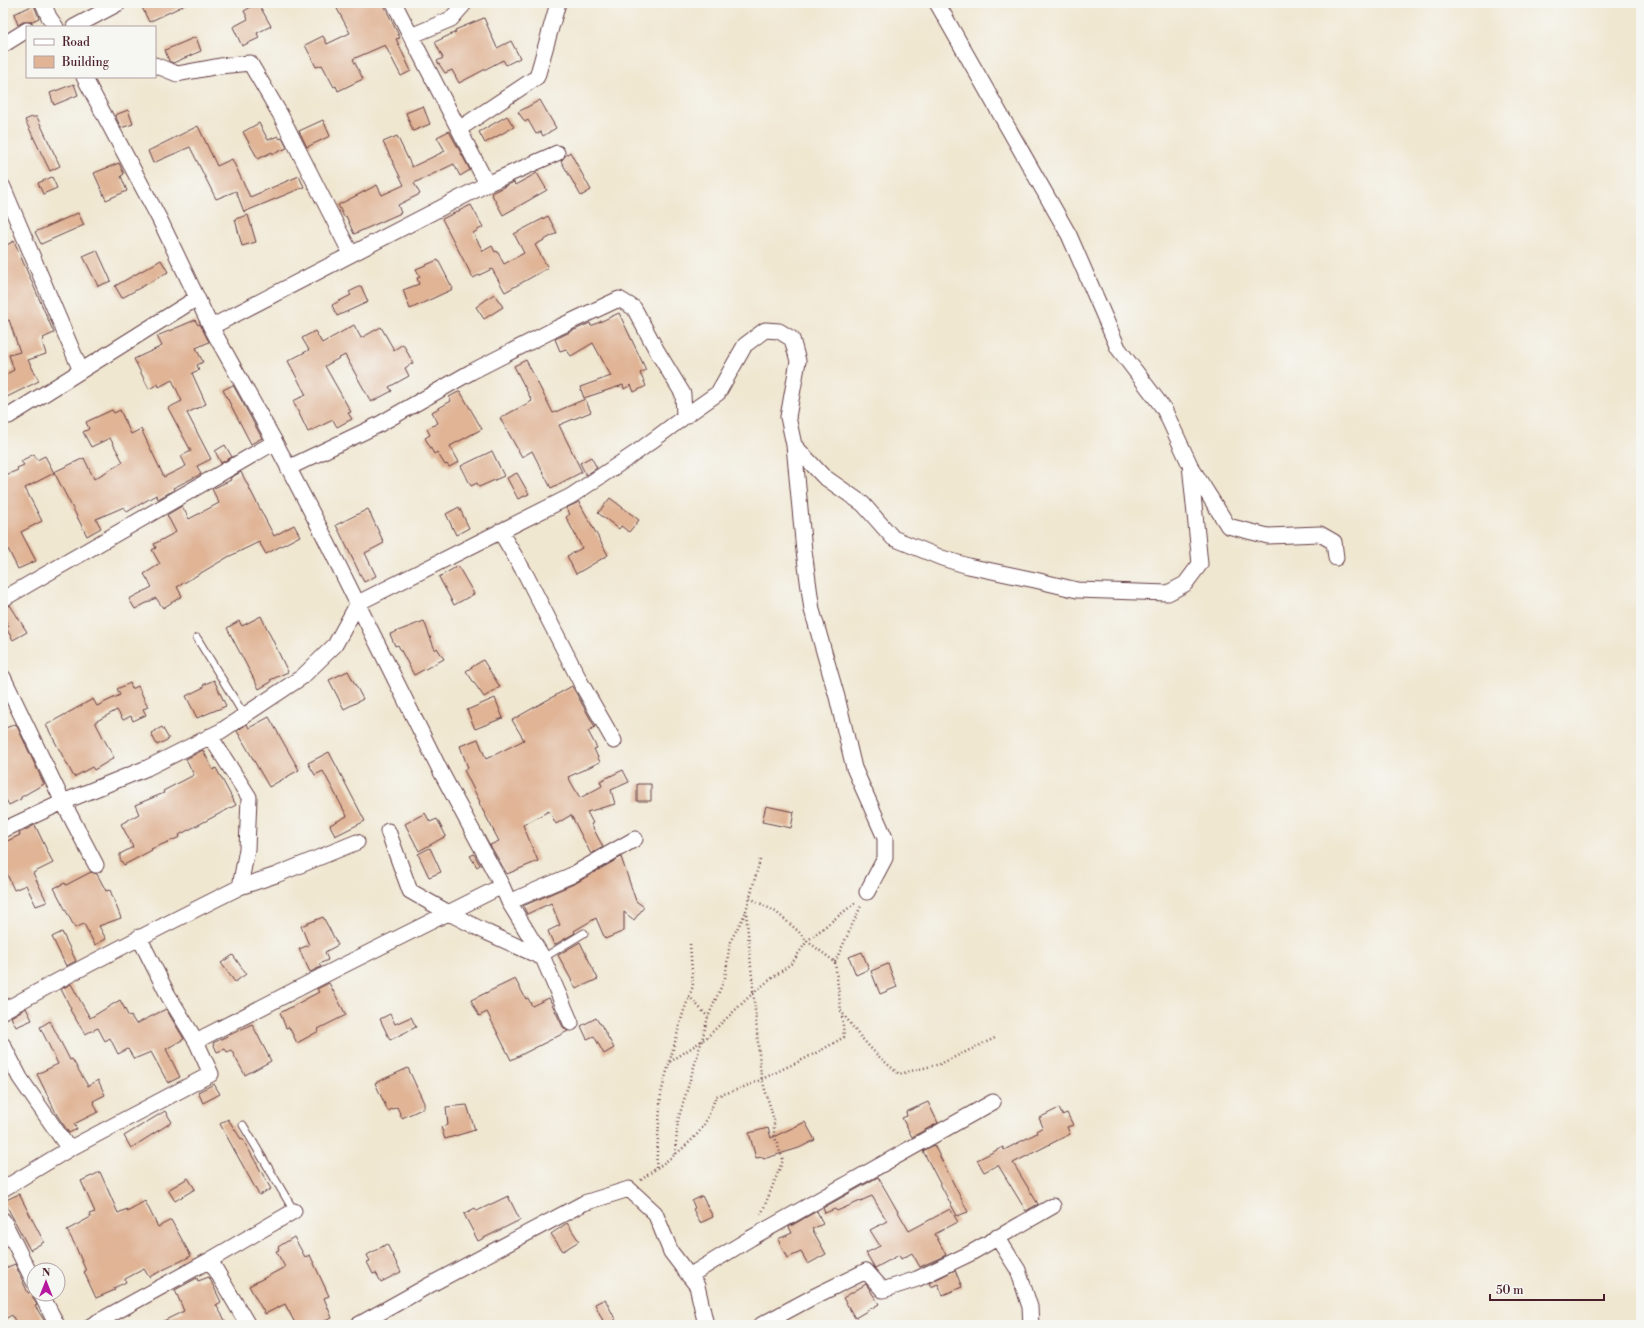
<svg xmlns="http://www.w3.org/2000/svg" width="1644" height="1328" font-family="'Libre Bodoni',serif">
	<style>
		.building { fill: #e0b495 }
		.lines { fill: none; stroke-linecap: round; stroke-linejoin: round }
		.service-casing { stroke: #633d44; stroke-width: 9 }
		.minor-casing { stroke: #633d44; stroke-width: 17 }
		.path { stroke: #633d44; stroke-width: 2.5; stroke-dasharray: 1 3; stroke-linecap: butt }
		.service { stroke: #fff; stroke-width: 7 }
		.minor { stroke: #fff; stroke-width: 15 }
	</style>
	<rect width="100%" height="100%" fill="#f6f6f2"/>
	<filter id="ink" filterUnits="userSpaceOnUse"><feTurbulence type="fractalNoise" baseFrequency=".025" numOctaves="2"/><feDisplacementMap in="SourceGraphic" scale="8" xChannelSelector="R" yChannelSelector="G"/><feConvolveMatrix kernelMatrix="1 2 1 2 8 2 1 2 1" color-interpolation-filters="sRGB"/></filter>
	<filter id="wash" filterUnits="userSpaceOnUse"><feTurbulence type="fractalNoise" baseFrequency=".012" numOctaves="4" result="noise"/><feDisplacementMap in="SourceGraphic" scale="16" xChannelSelector="R" yChannelSelector="G"/><feGaussianBlur stdDeviation="0.9" result="paint"/><feColorMatrix in="noise" values="0 0 0 0 0 0 0 0 0 0 0 0 0 0 0 0 0 1.4 0 .05"/><feComposite in="paint" operator="in"/></filter>
	<g filter="url(#wash)">
		<rect width="100%" height="100%" fill="#f0e7d1"/>
		<g id="blocks">
			<path class="building" d="M140 3H189L149 22Z
				M258 3 271 26 257 33 259 38 242 46 233 27 248 19 244 11Z
				M334 3H383L400 38 396 39 411 71 401 76 385 45 353 59 363 79 338 91 336 86 334 87 322 65 316 67 305 45 323 36 327 44 350 33Z
				M34 5 39 18 30 22H23L18 25 14 14Z
				M484 18 497 48 511 41 520 58 506 65 503 60 459 83 452 70 445 73 437 61 443 58 435 42 456 32 455 30Z
				M196 37 201 51 173 63 169 61 165 50Z
				M74 84 78 95 54 105 50 93Z
				M540 100 556 128 543 136 541 132 536 134 528 120 525 122 518 112Z
				M423 106 430 124 413 131 406 113Z
				M128 110 133 124 121 128 115 115Z
				M507 116 514 127 485 143 479 132Z
				M32 117H37L60 166 50 171 25 120Z
				M323 120 330 136 307 147 299 131Z
				M259 123 268 140 278 136 280 139 282 138 287 148 273 154 272 152 258 159 243 132Z
				M198 126 217 166 232 159 250 197 299 176 304 187 244 212 236 191 216 199 190 147 153 163 148 151Z
				M449 131 470 170 460 176 454 164 414 183 420 194 398 205 401 213 354 234 346 216 344 217 338 205 377 185 382 195 404 185 383 142 397 136 412 167 445 151 437 137Z
				M570 152 591 190 581 196 561 161 566 155Z
				M119 163 124 174 121 176 127 191 106 200 94 173Z
				M537 173 547 190 503 215 491 193 514 182 515 185Z
				M52 177 57 188 43 194 38 183Z
				M471 205 483 227 473 233 483 251 492 246 495 252 497 251 504 264 524 253 514 234 548 216 557 233 535 245 548 268 505 292 492 269 473 278 442 219Z
				M78 213 84 225 41 244 35 232Z
				M248 215 256 242 242 246 235 219Z
				M14 241 54 333 43 338 44 340 42 341 46 354 28 360 39 381 3 399V376L14 370 9 355 20 352 9 320 6 321 3 314V247Z
				M97 250 111 281 98 286 83 256Z
				M161 260 168 272 122 298 115 286Z
				M438 260 453 289 410 309 403 290 419 284 417 278 420 277 416 269Z
				M361 286 368 302 337 316 332 305 351 295 349 292Z
				M494 294 503 307 484 319 476 307Z
				M619 313 646 370 640 373 646 386 634 392 631 385 624 389 623 385 584 398 580 387 611 376 593 343 571 356 566 349 560 351 555 339 590 323 591 326Z
				M195 320 198 325 200 324 209 342 196 348 203 362 197 365 199 370 192 373 206 404 187 413 211 459 197 466 201 474 173 488 174 490 158 499 156 495 127 512 124 507 96 519 101 528 87 536 54 472 84 458 94 479 123 462 110 438 91 447 83 432 89 429 86 422 112 410 114 413 120 410 131 434 141 429 164 477 186 466 181 456 191 451 168 408 182 401 172 380 159 387 158 384 149 389 134 359 162 346 157 336Z
				M354 325 361 338 381 327 394 350 403 344 413 363 405 368 409 376 389 387 392 391 371 402 345 355 325 366 351 412 348 413 352 419 337 427 333 420 308 432 293 401 306 395 288 361 309 350 302 338 315 331 322 343Z
				M526 360 553 413 585 399 591 412 559 425 582 472 551 488 532 451 522 457 500 418 532 401 514 366Z
				M233 385 262 438 251 444 223 390Z
				M460 391 482 429 450 446 459 462 449 467 447 464 445 465 437 452 434 454 425 438 430 435 427 429 438 423 432 412 451 401 449 397Z
				M225 445 232 457 221 463 215 451Z
				M492 451 504 476 479 487 477 483 471 486 461 466Z
				M34 454 37 460 45 456 54 473 25 488 42 521 21 532 36 561 18 569 3 539V481L7 479 6 475 18 470 17 468 24 465 21 461Z
				M591 457 597 468 586 475 580 463Z
				M241 472 274 536 294 525 300 536 266 554 259 542 228 557 177 587 182 596 163 608 156 598 135 609 129 599 152 587 144 574 160 564 152 550 156 548 154 544 176 532 167 515 182 506 189 519 219 503 212 489 231 480 230 478Z
				M517 473 529 494 518 499 507 478Z
				M610 498 639 520 629 532 621 526 619 529 598 513Z
				M579 502 608 555 576 574 567 556 582 548 566 517 570 514 566 508Z
				M459 507 469 528 456 535 446 514Z
				M368 509 384 543 365 553 376 576 364 582 336 525Z
				M458 566 474 594 454 605 439 577Z
				M10 605 27 632 13 640 6 628 9 626 3 617V608Z
				M261 616 288 672 270 680 271 682 259 689 227 628 239 621 242 626Z
				M424 621 435 650 437 648 444 659 414 675 398 645 395 646 390 634Z
				M483 660 500 687 484 697 466 671Z
				M348 671 363 699 344 709 329 680Z
				M214 680 226 706 197 718 186 696 204 687 203 685Z
				M130 683 132 689 138 686 148 707 143 709 146 715 133 721 131 716 123 720 117 710 95 722 114 758 94 770 92 767 74 777 46 725 93 699 97 706 120 695 117 689Z
				M572 686 595 727 588 731 597 748 594 749 600 762 568 777 580 798 602 786 600 781 623 770 629 782 611 790 615 804 587 812 593 823 591 824 603 847 591 854 571 815 556 824 549 811 523 825 538 861 507 874 490 845 499 841 479 803 480 802 464 770 468 768 460 746 478 739 486 759 524 740 512 720Z
				M495 698 503 718 475 729 467 710Z
				M269 717 299 770 269 787 237 731 247 724 249 728Z
				M16 724 44 784 21 797V799L9 805 3 794V729Z
				M162 727 169 739 157 745 151 733Z
				M203 750 213 770 216 768 236 805 179 835 180 837 151 849 152 850 124 865 120 859V854L133 847 121 824 139 814 135 805 164 793 163 791 194 775 186 759Z
				M329 752 365 821 335 836 330 825 347 816 323 771 315 775 308 763Z
				M637 784H651V801H637Z
				M766 806 794 812 791 828 762 822Z
				M425 813 430 822 437 819 446 836 419 851 405 824Z
				M35 825 53 863 33 873 47 902 36 906 26 885 14 890 3 865V843L20 835 19 833Z
				M430 848 441 872 429 877 418 854Z
				M474 854 480 865 477 867 470 856Z
				M621 857 636 901 644 907 634 920 624 912V931L605 939 596 918 574 931 575 933 554 945 548 931 560 925 551 903 527 914 523 906 576 883Z
				M91 872 97 874 106 891 110 890 121 918 99 926 106 939 95 945 84 924 75 928 54 888 65 883 66 885Z
				M323 917 338 945 325 952 328 960 319 964 321 967 310 972 299 949 309 945 301 926Z
				M62 932 76 961 66 966 52 937Z
				M580 942 598 979 576 989 558 955Z
				M862 952 869 969 856 975 849 957Z
				M233 955 246 974 235 982 221 963Z
				M888 964 897 987 880 994 871 971Z
				M515 979 526 999 528 998 532 1006 549 998 563 1027 568 1031 511 1060 487 1012 479 1016 471 1000Z
				M329 983 346 1015 318 1029 319 1031 297 1043 289 1027 286 1028 280 1013 319 992 317 989Z
				M71 984 90 1018 120 1000 129 1017 131 1016 136 1024 166 1009 184 1039 166 1049 180 1077 168 1083 151 1052 134 1059 128 1049 118 1054 110 1038 105 1041 98 1028 85 1034 70 1010 71 1009 61 989Z
				M26 1008 32 1020 16 1027 11 1017Z
				M390 1014 395 1024 411 1017 416 1027 390 1040 380 1019Z
				M596 1018 599 1023H600L614 1048 604 1054 594 1036 587 1039 581 1026Z
				M50 1021 70 1060 72 1059 88 1086 98 1080 105 1095 93 1101 98 1112 74 1124 77 1129 69 1133 57 1115 37 1074 58 1064 40 1027Z
				M252 1024 271 1061 245 1075 231 1050 227 1052 225 1049 217 1052 213 1043Z
				M408 1068 424 1103V1108L402 1118 397 1107 388 1111 375 1083Z
				M214 1084 220 1094 203 1103 198 1092Z
				M928 1102 938 1123 912 1137 902 1118 907 1116 906 1112Z
				M467 1105 475 1130 445 1139 441 1127 448 1125 446 1107Z
				M1059 1108 1062 1115 1067 1113 1073 1125 1067 1127 1070 1134 1013 1163 1038 1204 1026 1211 998 1165 984 1172 977 1160 1003 1147 1004 1150 1037 1133 1036 1131 1043 1127 1039 1118Z
				M165 1111 172 1122 131 1148 124 1136Z
				M228 1119 241 1139 242 1138 271 1189 259 1195 220 1124Z
				M805 1122 815 1140 799 1148 763 1159V1157L756 1158 749 1133 768 1128 771 1138Z
				M934 1145 968 1212 957 1216 923 1151Z
				M100 1172 118 1213 127 1209V1211L145 1201 158 1227 171 1220 191 1256 149 1277 144 1269 125 1279 126 1282 114 1288 115 1290 96 1298 84 1272 86 1271 75 1245 67 1230 91 1217 89 1214 95 1212 81 1181Z
				M878 1177 909 1231 950 1209 958 1222 935 1234 946 1255 920 1267 912 1253 901 1259 899 1255 875 1268 866 1253 880 1246 870 1230 887 1221 872 1196 837 1211 835 1209 825 1213 823 1208Z
				M188 1178 195 1189 175 1201 168 1190Z
				M19 1194 44 1242 30 1250 4 1201Z
				M508 1196 520 1220 478 1241 464 1214 475 1208 477 1211Z
				M702 1196 713 1217 700 1223 693 1209 695 1208 692 1201Z
				M817 1211 823 1224 812 1229 826 1254 808 1264 801 1252 787 1258 778 1239 792 1233 789 1227Z
				M567 1223 579 1241 563 1251 551 1234Z
				M294 1237 305 1257 310 1255 329 1296 324 1298 332 1318 315 1325H296L285 1304 265 1314 249 1286 285 1267 276 1251 279 1250 278 1247Z
				M387 1244 401 1272 381 1282 376 1273 373 1274 367 1262 370 1261 367 1255Z
				M15 1264 28 1293 33 1291V1298L37 1305 35 1306 47 1325H17L12 1315 3 1320V1269Z
				M955 1270 962 1287 943 1295 938 1284 931 1287 929 1283Z
				M209 1277 221 1302 216 1305 228 1325H155L184 1311 175 1290 197 1278 198 1281Z
				M866 1284 879 1304 855 1318 843 1298Z
				M605 1299 618 1325H605L595 1304Z"/>
		</g>
	</g>
	<g filter="url(#ink)">
		<use href="#blocks" fill-opacity="0" stroke="#633d44" stroke-width="1"/>
		<g class="lines">
			<defs>
				<path id="service" d="M197 638 244 715
					M543 958 584 933
					M243 1125 294 1211"/>
				<path id="minor" d="M43 3 49 17 56 27
					M394 3 487 184
					M74 27 119 3
					M411 36 451 19 465 3
					M3 45 27 30
					M155 65 177 74 220 66 250 63 280 114 351 254
					M84 77 160 220 211 327 275 442 322 532 441 772 502 886 344 965 196 1041
					M459 129 537 77 558 3
					M3 187 81 371
					M211 327 487 184 557 153
					M3 413 9 416 197 298
					M684 417 718 393 745 345 765 330 779 331 792 339 798 361 788 417 794 445 804 551 812 610 837 697 854 768 885 838V858L867 892
					M794 445 823 476 863 504 893 538 942 558 968 566 1035 580 1077 590 1168 593 1185 584 1200 564 1190 465 1164 409 1118 348 1069 235 937 3
					M1191 467 1228 526 1268 536 1320 534 1334 542 1336 558
					M500 531 526 575 582 685 614 741
					M3 599 275 442
					M3 677 63 802 96 865
					M3 830 63 802 147 768 221 731 302 677 335 645 358 603 571 496 637 452 684 417 683 394 657 351 634 308 619 299 557 328 471 372 378 425 288 468
					M388 831 410 891 447 912 488 933 543 958
					M502 886 509 902 543 958 571 1023
					M240 887 276 875 357 842
					M509 902 572 875 635 839
					M3 1011C81 967 160 927 240 887L247 849 249 797 210 736
					M3 1045 20 1078 69 1149
					M3 1189 69 1149 211 1074 196 1041 168 995 139 937
					M3 1220 34 1282
					M997 1237 1018 1270 1030 1307 1031 1325
					M210 1260 248 1325
					M689 1276 751 1238 993 1102
					M41 1294 57 1325
					M92 1325 210 1260 294 1211
					M358 1325 426 1287 584 1203 629 1189 655 1213 671 1252 697 1286 706 1325
					M761 1325 813 1297 866 1271 883 1290 917 1279 969 1254 1053 1206"/>
			</defs>
			<use href="#service" class="service-casing"/>
			<use href="#minor" class="minor-casing"/>
			<path class="path" d="M760 860 746 911 761 1076 774 1120V1135L783 1160 761 1215
				M750 898 776 912 798 931 807 941 835 962 841 1011 858 1034 877 1055 899 1074 940 1064 995 1038
				M835 962 861 906
				M689 996 708 1017
				M670 1062 706 1038 754 992 792 963 807 941 856 902
				M675 1154 678 1120 702 1040 708 1017 725 978 730 942 746 912
				M656 1168 661 1093 683 1013 693 986 690 943
				M641 1180C660 1165 683 1151 699 1132 707 1122 712 1107 716 1096 744 1089 762 1079 787 1067 807 1058 826 1048 844 1037L842 1014"/>
			<use href="#service" class="service"/>
			<use href="#minor" class="minor"/>
		</g>
	</g>
	<rect width="1644" height="1328" fill="none" stroke="#f6f6f2" stroke-width="16"/>
	<rect x="26" y="26" width="130" height="52" fill="#f6f6f2" stroke="#b1a0a2"/>
	<rect x="34" y="39" width="20" height="6" fill="#ffffff" stroke="#b1a0a2"/>
	<text x="62" y="46" font-size="12" fill="#4a1f2b">Road</text>
	<rect x="34" y="56" width="20" height="12" fill="#e0b495" stroke="#b1a0a2"/>
	<text x="62" y="66" font-size="12" fill="#4a1f2b">Building</text>
	<g transform="translate(46 1282)"><circle r="19" fill="#f6f6f2" stroke="#b1a0a2"/>
	<path d="M0-3L7 15L0 10L-7 15Z" fill="#b5179e"/>
	<text y="-6" font-size="11" font-weight="bold" text-anchor="middle" fill="#4a1f2b">N</text>
	</g>
	<path d="M1490 1294v6h114v-6" fill="none" stroke="#4a1f2b" stroke-width="2"/>
	<text x="1496" y="1294" font-size="12" fill="#4a1f2b" stroke="#f6f6f2" stroke-width="3" paint-order="stroke">50 m</text>
</svg>
